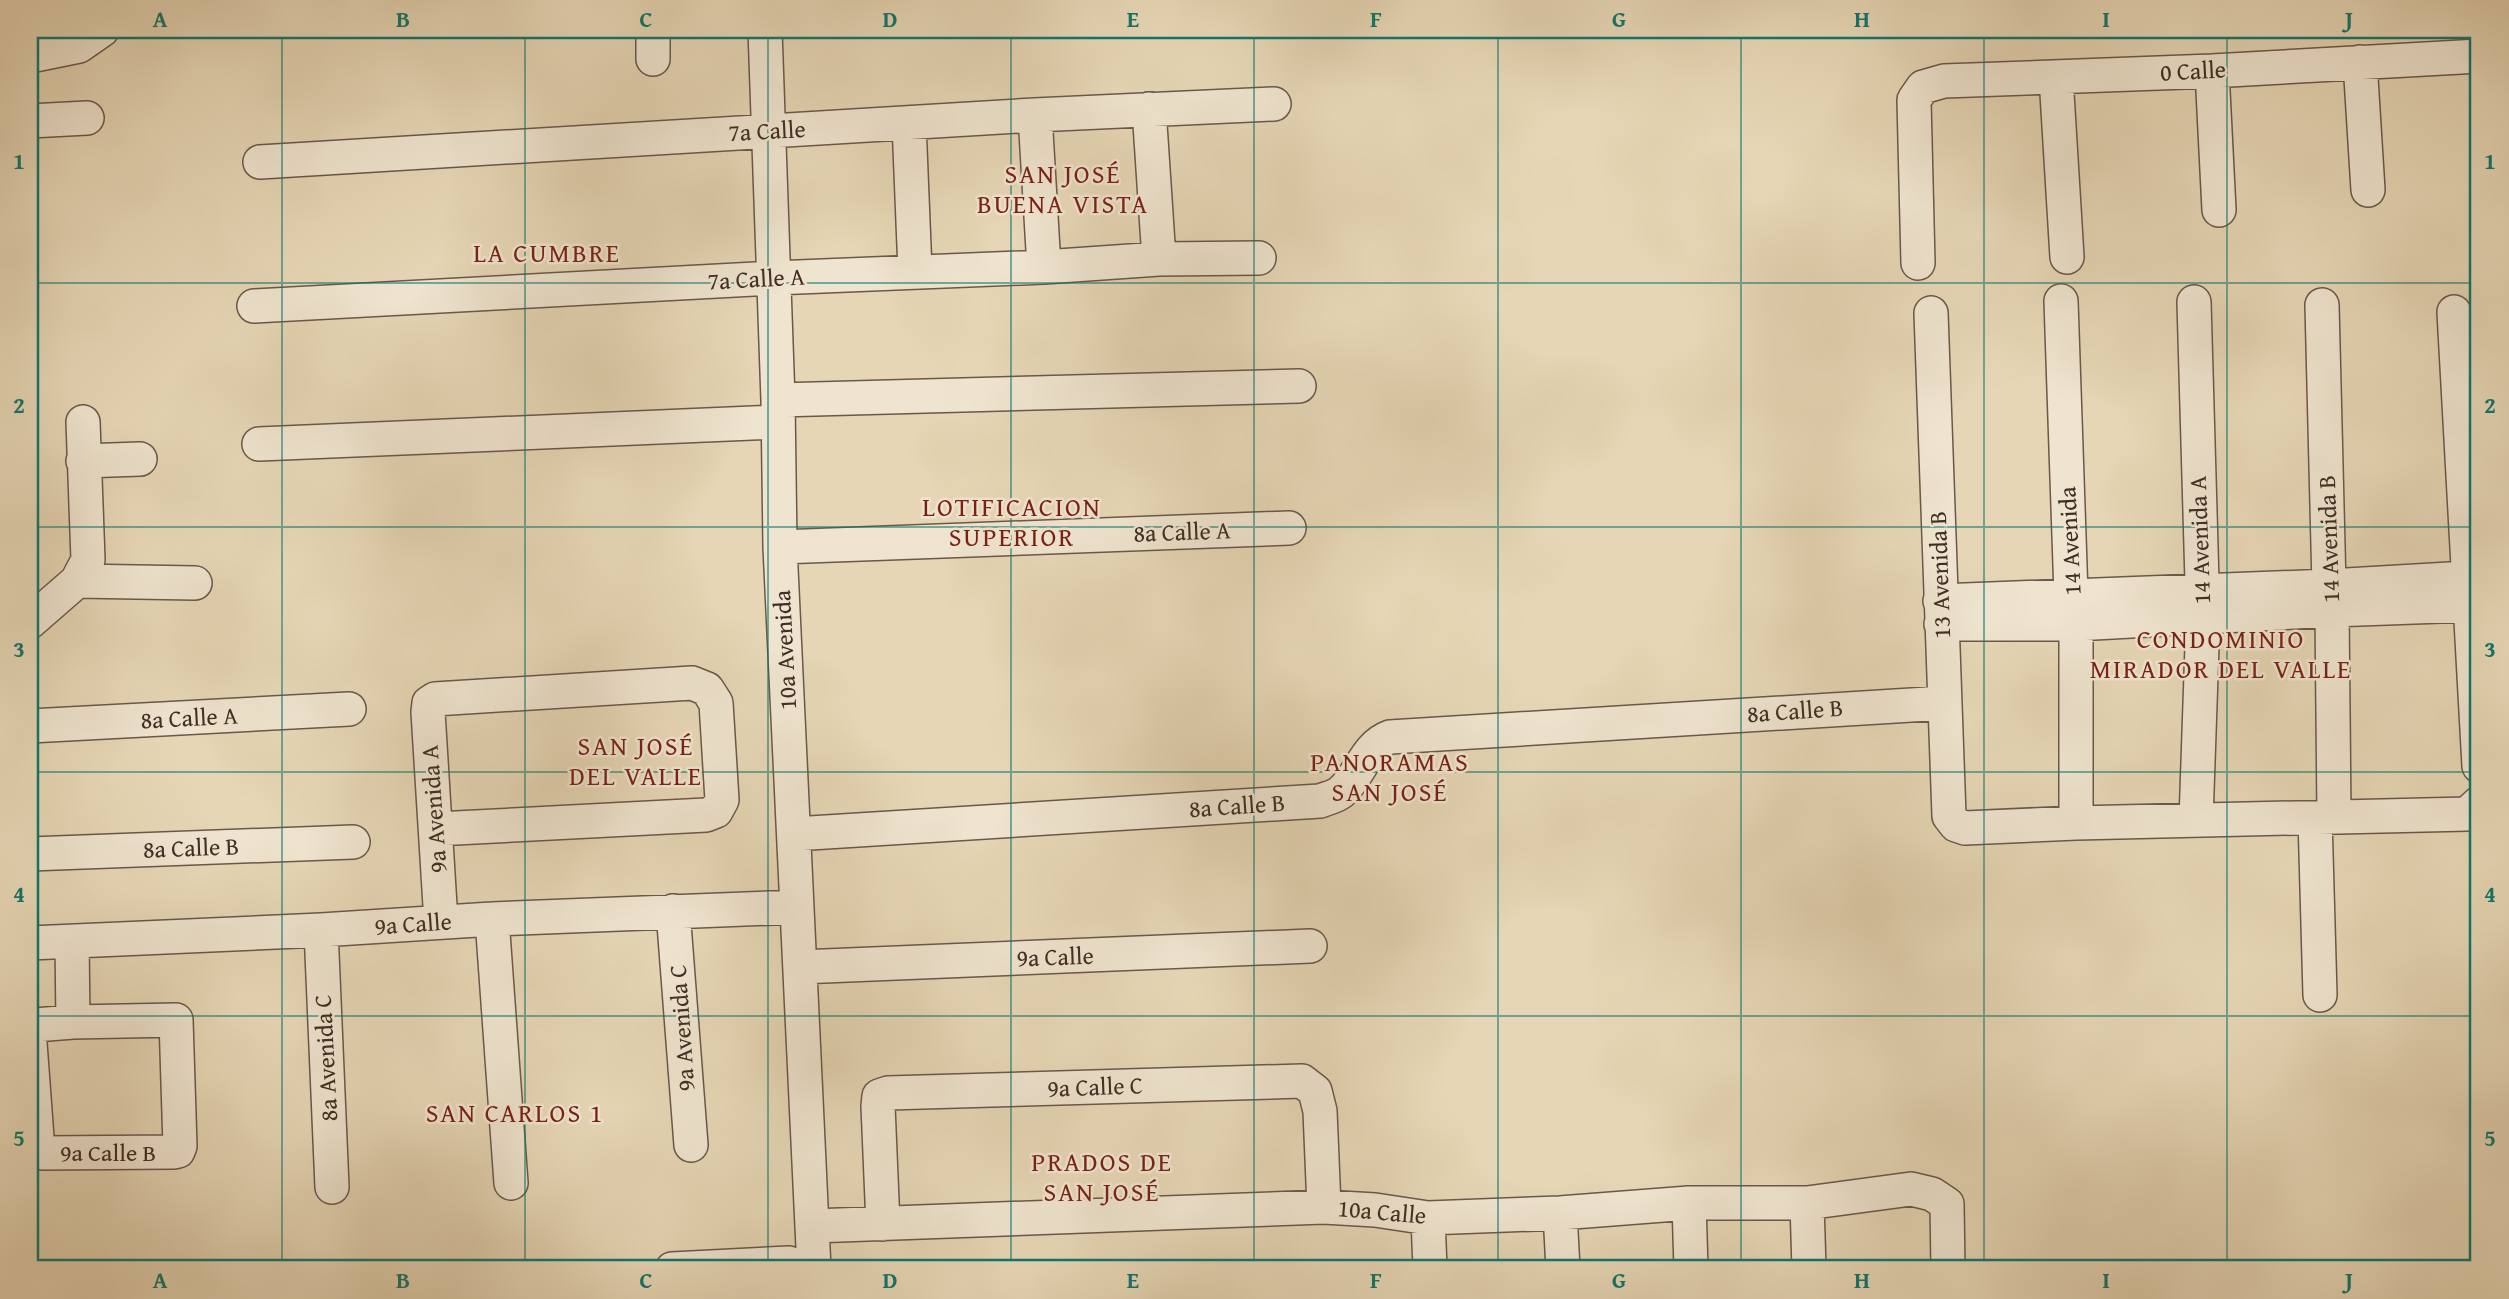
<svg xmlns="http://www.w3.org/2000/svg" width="2509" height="1299" font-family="'Gentium Book Plus',serif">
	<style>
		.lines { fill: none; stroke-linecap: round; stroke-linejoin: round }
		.minor-casing { stroke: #6a5849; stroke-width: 36 }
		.minor { stroke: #efe4cf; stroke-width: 33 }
		.grid { fill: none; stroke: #0f766e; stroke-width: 2; stroke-opacity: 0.55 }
		.labels { text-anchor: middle; stroke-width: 5; stroke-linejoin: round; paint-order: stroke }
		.street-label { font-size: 24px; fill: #402e25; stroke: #efe4cf }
		.neighbourhood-label { font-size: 26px; letter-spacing: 2px; fill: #7a1f14; stroke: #efe4cf }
		.neatline { fill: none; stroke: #0f766e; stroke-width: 2.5 }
		.grid-label { font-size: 23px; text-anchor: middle; font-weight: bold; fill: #0f766e }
	</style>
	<rect width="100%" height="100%" fill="#e6d6b5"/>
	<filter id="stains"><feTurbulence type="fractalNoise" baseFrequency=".00286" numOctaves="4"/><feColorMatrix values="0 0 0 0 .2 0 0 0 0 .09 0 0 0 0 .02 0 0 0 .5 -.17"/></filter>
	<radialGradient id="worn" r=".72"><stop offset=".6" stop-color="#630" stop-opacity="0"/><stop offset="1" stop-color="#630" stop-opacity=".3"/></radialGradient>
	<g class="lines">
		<defs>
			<path id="minor" d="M765 30 778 400 780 547 814 1269
				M30 56 79 46 102 30
				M653 59V30
				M2360 62 2368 190
				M2212 71 2219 210
				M2056 77 2067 257
				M1149 109 1159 259
				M1035 115 1044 267
				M30 121 87 118
				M909 123 915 271
				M260 162 1035 115 1274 104
				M1918 263 1914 100 1923 87 1944 81 2212 71 2479 56
				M2061 301 2071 595 2076 624V823
				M2194 302 2203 617 2196 820
				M2322 305 2329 586 2332 610 2334 816
				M254 306 774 278 1044 267 1159 259 1259 258
				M2454 312 2479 766
				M1931 313 1949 816 1956 825 1965 828 2076 823 2467 814 2479 803
				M778 400 1299 386
				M259 444 778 422
				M83 461 140 459
				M780 547 1289 528
				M77 581 195 583
				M1940 601 2329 586 2467 578
				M30 622 77 581 88 560 83 422
				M1941 624H2076L2332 610 2469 605
				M30 726 349 709
				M2315 818 2320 995
				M436 829 706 815 716 811 722 800 716 703 707 689 692 683 435 699 429 703 428 712 441 922
				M794 834 1320 801C1327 798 1335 797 1341 792 1360 776 1365 746 1390 737L1944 703
				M30 854 353 842
				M673 911 691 1145
				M492 919 511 1183
				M321 930 332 1187
				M72 942 73 1022
				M30 943 321 930 492 919 797 907
				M800 967 1310 946
				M30 1030 35 1025 73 1022 176 1020 180 1146 178 1151 173 1152 43 1153 38 1151 30 1043
				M1689 1203 1691 1269
				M1807 1203 1809 1269
				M1560 1213 1563 1269
				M1428 1218 1430 1269
				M883 1224 878 1106 879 1096 888 1093 1302 1081 1315 1091 1320 1111 1324 1207
				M813 1226 1324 1207 1375 1210 1428 1218 1560 1213 1689 1203H1807L1911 1189 1932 1194 1947 1204 1948 1269
				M672 1269 789 1263"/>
		</defs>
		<use href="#minor" class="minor-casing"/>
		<use href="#minor" class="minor"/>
	</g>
	<path class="grid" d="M282 30V1269M525 30V1269M768 30V1269M1011 30V1269M1254 30V1269M1498 30V1269M1741 30V1269M1984 30V1269M2227 30V1269M30 283H2479M30 527H2479M30 772H2479M30 1016H2479"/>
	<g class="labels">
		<g class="street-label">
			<text transform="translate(2193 71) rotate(-3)" y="8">0 Calle</text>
			<text transform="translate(767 131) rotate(-3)" y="8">7a Calle</text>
			<text transform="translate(756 279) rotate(-3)" y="8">7a Calle A</text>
			<text transform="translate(1182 532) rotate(-2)" y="8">8a Calle A</text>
			<text transform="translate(2329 539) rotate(-92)" y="8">14 Avenida B</text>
			<text transform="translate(2200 540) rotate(-92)" y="8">14 Avenida A</text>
			<text transform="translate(2070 541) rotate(-93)" y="8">14 Avenida</text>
			<text transform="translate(1940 575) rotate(-92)" y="8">13 Avenida B</text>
			<text transform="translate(785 650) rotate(-93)" y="8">10a Avenida</text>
			<text transform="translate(1795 711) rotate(-4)" y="8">8a Calle B</text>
			<text transform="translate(189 718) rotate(-3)" y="8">8a Calle A</text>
			<text transform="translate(1237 806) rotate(-4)" y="8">8a Calle B</text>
			<text transform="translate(434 809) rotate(-94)" y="8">9a Avenida A</text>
			<text transform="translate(191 848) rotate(-2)" y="8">8a Calle B</text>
			<text transform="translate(413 924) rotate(-4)" y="8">9a Calle</text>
			<text transform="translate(1055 957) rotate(-2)" y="8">9a Calle</text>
			<text transform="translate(682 1028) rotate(-94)" y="8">9a Avenida C</text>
			<text transform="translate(326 1058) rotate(-93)" y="8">8a Avenida C</text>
			<text transform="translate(1095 1087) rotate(-2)" y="8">9a Calle C</text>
			<text x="108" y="1161">9a Calle B</text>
			<text transform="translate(1382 1212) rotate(5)" y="8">10a Calle</text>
		</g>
		<g class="neighbourhood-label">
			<text x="1063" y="183">SAN JOSÉ<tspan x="1063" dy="30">BUENA VISTA</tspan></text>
			<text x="547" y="262">LA CUMBRE</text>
			<text x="1012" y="516">LOTIFICACION<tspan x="1012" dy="30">SUPERIOR</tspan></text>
			<text x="2221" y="648">CONDOMINIO<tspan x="2221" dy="30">MIRADOR DEL VALLE</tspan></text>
			<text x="636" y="755">SAN JOSÉ<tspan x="636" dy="30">DEL VALLE</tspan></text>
			<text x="1390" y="771">PANORAMAS<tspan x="1390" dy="30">SAN JOSÉ</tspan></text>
			<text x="515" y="1122">SAN CARLOS 1</text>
			<text x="1102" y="1171">PRADOS DE<tspan x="1102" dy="30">SAN JOSÉ</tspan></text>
		</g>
	</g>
	<rect width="2509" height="1299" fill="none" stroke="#e6d6b5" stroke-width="77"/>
	<rect x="38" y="38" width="2432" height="1222" class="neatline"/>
	<g class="grid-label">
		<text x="160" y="27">A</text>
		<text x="403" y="27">B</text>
		<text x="646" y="27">C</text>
		<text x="890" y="27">D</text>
		<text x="1133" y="27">E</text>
		<text x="1376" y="27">F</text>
		<text x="1619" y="27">G</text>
		<text x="1862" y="27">H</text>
		<text x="2106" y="27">I</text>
		<text x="2349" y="27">J</text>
		<text x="19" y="169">1</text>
		<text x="2490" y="169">1</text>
		<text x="19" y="413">2</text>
		<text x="2490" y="413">2</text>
		<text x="19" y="657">3</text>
		<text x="2490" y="657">3</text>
		<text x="19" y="902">4</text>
		<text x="2490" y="902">4</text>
		<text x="19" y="1146">5</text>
		<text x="2490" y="1146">5</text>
		<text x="160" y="1288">A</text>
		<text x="403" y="1288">B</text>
		<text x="646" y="1288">C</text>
		<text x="890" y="1288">D</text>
		<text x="1133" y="1288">E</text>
		<text x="1376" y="1288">F</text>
		<text x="1619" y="1288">G</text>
		<text x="1862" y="1288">H</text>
		<text x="2106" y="1288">I</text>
		<text x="2349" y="1288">J</text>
	</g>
	<rect width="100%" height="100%" filter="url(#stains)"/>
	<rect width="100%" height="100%" fill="url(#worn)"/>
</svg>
